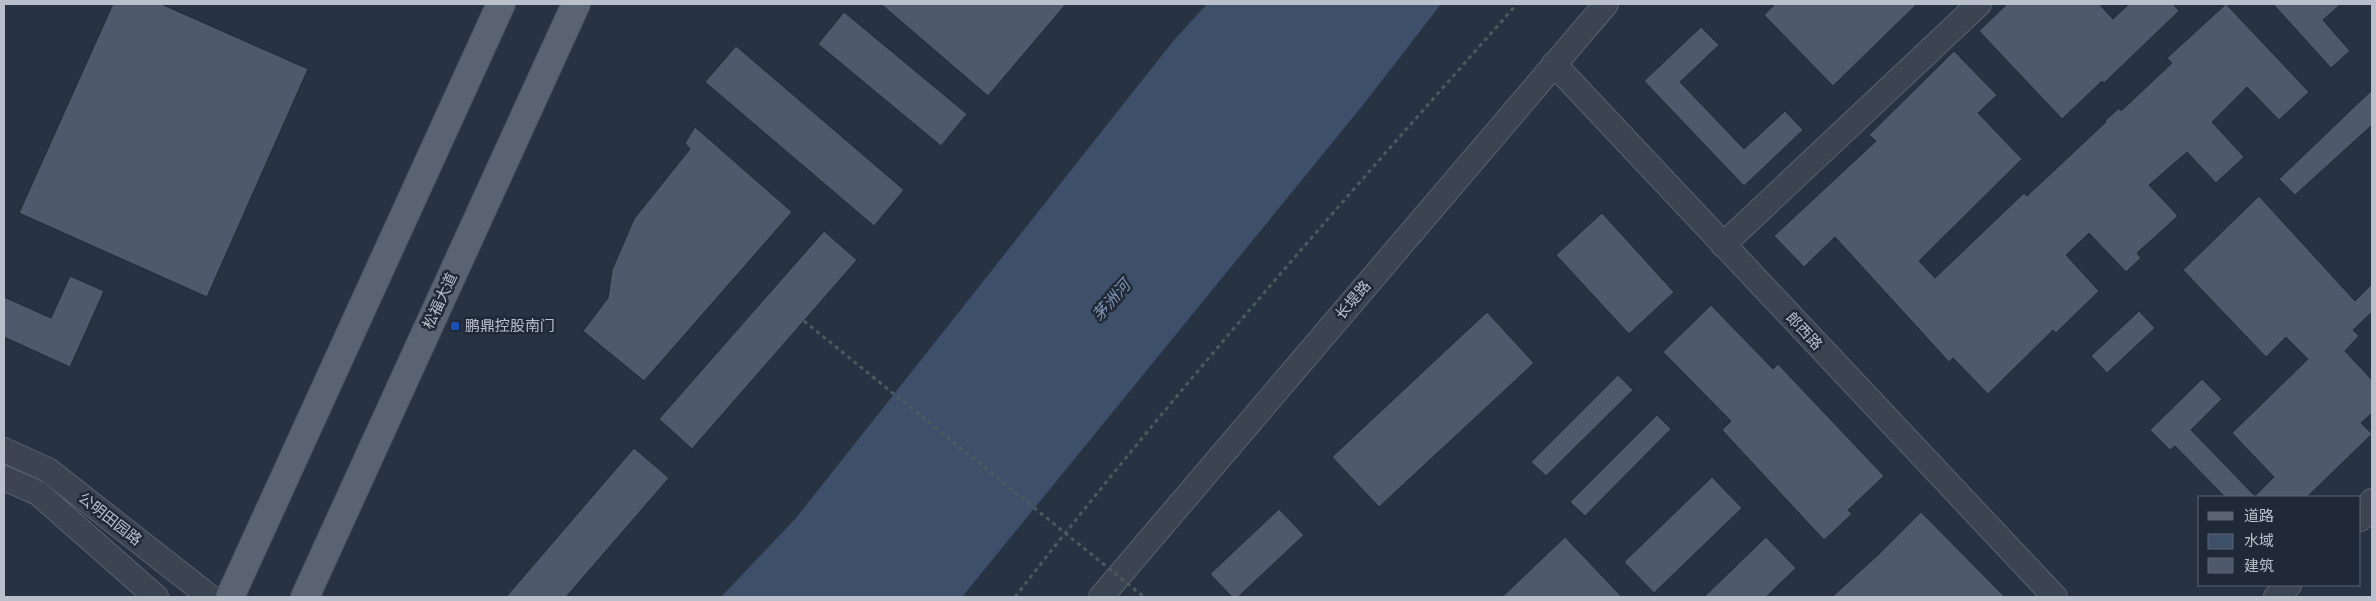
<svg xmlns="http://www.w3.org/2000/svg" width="2376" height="601" font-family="Commissioner,'Noto Sans SC',sans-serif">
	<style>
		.water { fill: #3e4f6a }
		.building { fill: #4e596b; stroke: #222b39 }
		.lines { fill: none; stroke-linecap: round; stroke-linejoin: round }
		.minor-casing { stroke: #5a626f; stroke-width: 26 }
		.major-casing { stroke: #454d5b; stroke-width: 30 }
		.path { stroke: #485c5f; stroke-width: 3; stroke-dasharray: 4 4; stroke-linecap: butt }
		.minor { stroke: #3c4452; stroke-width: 24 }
		.major { stroke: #5a6371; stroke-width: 28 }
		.path-bridge { stroke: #485c5f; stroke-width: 3; stroke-dasharray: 4 4; stroke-linecap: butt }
		.transit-dot { fill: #1a4fb4; stroke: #202937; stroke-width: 2 }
		.labels { text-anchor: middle; stroke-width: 5; stroke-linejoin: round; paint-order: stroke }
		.street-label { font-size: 15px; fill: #b9c0cb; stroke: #202937 }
		.poi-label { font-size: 15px; fill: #b9c0cb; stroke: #202937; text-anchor: start }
		.water-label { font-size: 16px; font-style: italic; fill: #8195b2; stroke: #202937 }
	</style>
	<rect width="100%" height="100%" fill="#273242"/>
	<path class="water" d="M1207 4H1441L1363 105 962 597H721L796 518 1174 40Z"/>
	<path class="building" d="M113 4H161L308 69 207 297 19 213Z
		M881 4H1066L988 96Z
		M1775 4H1917L1833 86 1764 15Z
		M2007 4H2099L2113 19 2129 4H2173L2179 11 2104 83 2102 81 2062 119 1979 31Z
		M2226 4 2309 92 2279 120 2247 87 2212 122 2244 157 2216 183 2187 152 2149 185 2178 216 2137 253 2141 258 2126 272 2089 233 2066 255 2099 291 2056 333 2053 330 1988 394 1953 358 1949 362 1835 237 1804 267 1774 236 1876 141 1869 135 1954 51 1997 95 1978 113 2022 159 1919 261 1935 278 2024 193 2027 196 2106 122 2105 121 2119 108 2121 111 2172 63 2167 58Z
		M2273 4H2341L2323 20 2350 51 2331 68Z
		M844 12 967 114 941 146 818 44Z
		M1701 27 1719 45 1680 82 1744 149 1785 111 1803 130 1744 186 1644 81Z
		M736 46 904 190 874 226 705 82Z
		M2372 90V125L2295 195 2279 179Z
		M695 127 792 212 644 381 583 331 608 298 612 270 634 219 690 149 685 143Z
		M2259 196 2355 301 2372 284V312L2353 330 2359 336 2345 351 2372 380V413L2361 423 2372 434 2307 497H2225L2175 446 2170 450 2150 430 2202 379 2222 399 2191 430 2255 496 2274 477 2232 433 2308 359 2286 337 2266 357 2183 270Z
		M1602 213 1674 292 1629 334 1556 255Z
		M824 231 857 260 692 449 659 419Z
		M70 276 104 291 70 367 4 337V297L51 318Z
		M1711 305 1773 369 1778 364 1884 476 1848 510 1852 514 1824 540 1722 430 1731 421 1663 352Z
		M2139 311 2155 328 2107 373 2091 356Z
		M1487 312 1534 363 1379 507 1332 457Z
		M1618 375 1633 390 1546 476 1531 462Z
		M1657 415 1671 429 1585 516 1570 502Z
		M634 448 669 478 566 597H506Z
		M1712 477 1742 508 1654 593 1624 562Z
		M1279 509 1304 535 1238 597H1232L1210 574Z
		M1921 512 2005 597H1832L1881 552Z
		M1565 537 1622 597H1502Z
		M1766 537 1796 568 1766 597H1704Z"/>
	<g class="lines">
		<defs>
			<path id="minor" d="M1554 64 2055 597
				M1723 245 1979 4
				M4 450 48 470 210 597
				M4 478 38 493 156 597
				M2360 519 2372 501
				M1101 597 1606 4
				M2276 597 2289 585"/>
			<path id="major" d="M230 597 501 4
				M305 597 576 4"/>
		</defs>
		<use href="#minor" class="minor-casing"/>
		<use href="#major" class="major-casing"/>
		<path class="path" d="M1015 597C1174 392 1345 198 1517 4"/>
		<use href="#minor" class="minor"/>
		<use href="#major" class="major"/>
		<path class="path-bridge" d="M804 321 1144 597"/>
	</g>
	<rect class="transit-dot" x="450" y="321" width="10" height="10" rx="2.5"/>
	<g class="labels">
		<g class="street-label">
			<text transform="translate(1353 300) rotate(-50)" y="5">长堤路</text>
			<text transform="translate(440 301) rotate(-65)" y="5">松福大道</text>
			<text transform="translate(1804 331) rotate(47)" y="5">郎西路</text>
			<text transform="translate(110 519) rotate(38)" y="5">公明田园路</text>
		</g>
		<g class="poi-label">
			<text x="465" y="331">鹏鼎控股南门</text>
		</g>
		<g class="water-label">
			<text transform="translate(1111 300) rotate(-49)" y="6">茅洲河</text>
		</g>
	</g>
	<rect width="2376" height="601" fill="none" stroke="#b9c0cb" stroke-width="10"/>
	<rect x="2198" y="496" width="162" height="90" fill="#202937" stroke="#5d6572"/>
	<rect x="2208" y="512" width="25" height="8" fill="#5a6371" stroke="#5d6572"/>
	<text x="2244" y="521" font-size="15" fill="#b9c0cb">道路</text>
	<rect x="2208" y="534" width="25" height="15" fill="#3e4f6a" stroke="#5d6572"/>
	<text x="2244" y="546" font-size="15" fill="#b9c0cb">水域</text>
	<rect x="2208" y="558" width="25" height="15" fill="#4e596b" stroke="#5d6572"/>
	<text x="2244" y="571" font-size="15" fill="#b9c0cb">建筑</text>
</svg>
